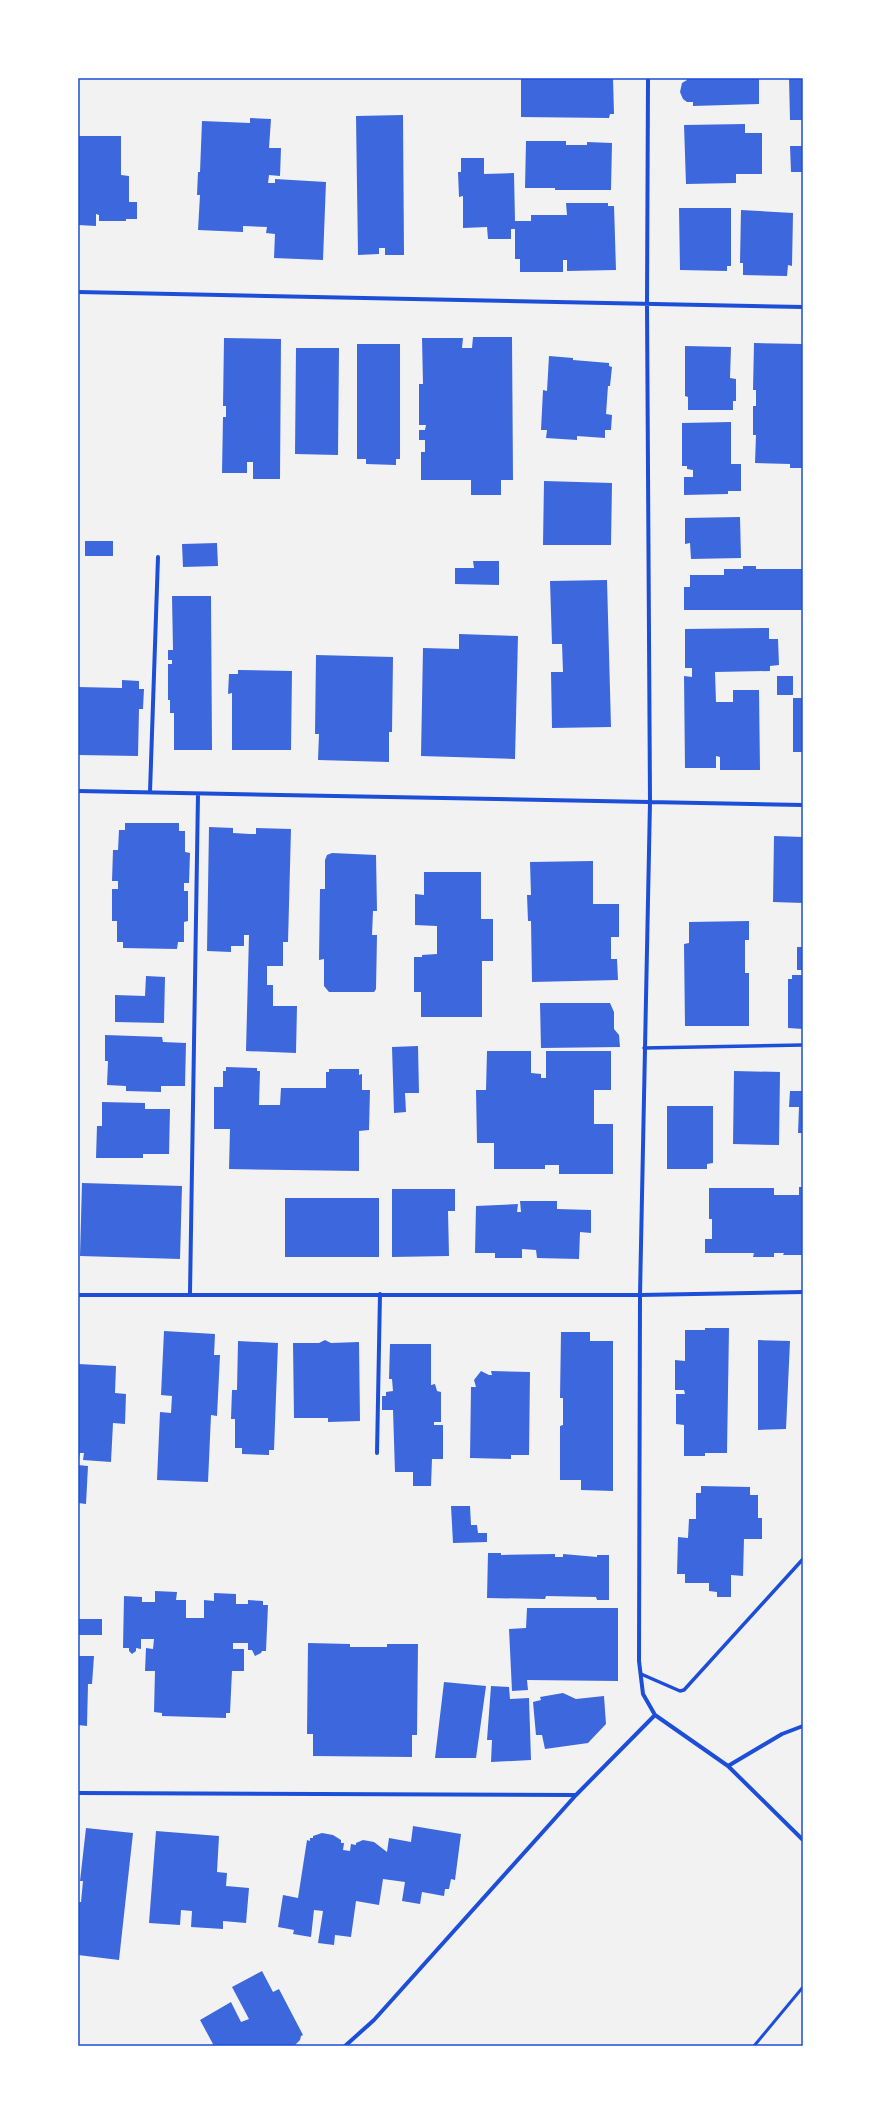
<svg xmlns="http://www.w3.org/2000/svg" width="881" height="2124" font-family="Commissioner,sans-serif">
	<style>
		.building { fill: #3d67dc }
		.lines { fill: none; stroke-linecap: round; stroke-linejoin: round }
		.service { stroke: #1d4ed8; stroke-width: 3 }
		.pedestrian { stroke: #1d4ed8; stroke-width: 3.5 }
		.minor { stroke: #1d4ed8; stroke-width: 4 }
		.neatline { fill: none; stroke: #1d4ed8; stroke-width: 1.5 }
	</style>
	<rect width="100%" height="100%" fill="#f2f2f2"/>
	<path class="building" d="M521 78H613L614 114H610L609 118 521 117Z
		M687 78H759V104L693 106V102H687L683 99 680 92 682 83 687 80Z
		M789 78H803V120H790Z
		M403 115 404 255H385V248H379V254L358 255 356 116Z
		M250 118 271 119 269 148H281L280 176 269 175 268 183H275V179L326 182 323 260 274 258 275 234 266 233 267 227 243 226V232L198 230 200 195H197L198 172H200L202 121 250 123Z
		M745 124V133H762V174H736V183L686 184 684 125Z
		M78 136H121V175L129 176V202H137V219H126V221H99V215L96 214V226L78 225Z
		M526 141H566V145H587V142L612 143 611 190H555V188H525Z
		M790 146H803V172H791Z
		M461 158H484V174L514 173 515 221H531V215H567L566 203H608V206H614L616 270 567 271V260H563V272H520V259H515V229H511V239H488L487 227 463 228V196L459 197 458 172H461Z
		M679 208H731V266H727V271L680 270Z
		M741 210 793 213 792 266 788 265 787 276 743 275V263H740Z
		M473 337H512L513 480H501V495H471V480H421V452H425V440H419V430H425L426 425H419V384H423L422 338H463L462 348H472Z
		M224 338 281 339 280 479H253V462H247V473H222L223 417H226V406H223Z
		M754 343 803 344V468H790V464L755 463 756 435H753V406H756V390H753Z
		M357 344H400V459H396V465L366 464V459H357Z
		M685 346 731 347 730 378 736 379V401H733V410H688V397L685 396Z
		M296 348H339L338 455 295 454Z
		M549 356 573 358V360L609 363V366L612 367 610 386H608L606 414 612 415 611 430H605V438L577 436V440L546 438 547 430H541L543 390 547 391Z
		M731 422V464H741V491H728V494L684 495V477H693V470L687 469V466H682V423Z
		M544 481 612 483 611 545H543Z
		M740 517 741 558 691 559 690 543 685 544V518Z
		M85 541H113V556H85Z
		M217 543 218 566 183 567 182 544Z
		M473 561H499V585L455 584V568H474Z
		M743 566H756V569H803V610H684V587H690V575H724V569H743Z
		M607 580 611 727 552 728 551 672H563L562 644H552L550 581Z
		M172 596H211L212 750H174V713H170V700H168V664H172V660H168V650H173Z
		M769 628V639H778L779 665 770 666V671L715 672 716 702H733V690H759L760 770H720V757L716 756V768H685L684 676 692 677V668H685V629Z
		M459 634 518 636 515 759 421 756 423 648 459 649Z
		M316 655 393 657 392 732H389V762L318 760 319 734H315Z
		M238 670 292 671 291 750H232V693L228 694 229 674H238Z
		M777 676H793V695H777Z
		M122 680 139 681V689H144L143 709H139L138 756 78 755V687L122 688Z
		M793 698H803V752H793Z
		M125 823H179V831H185V852L190 853 189 883H184V891H188V921L184 922V942H178L177 949 123 948V942H117V921H112V889H118V881H112L113 850H118L119 830H125Z
		M209 827 233 828V833L250 834H256V828L291 829 288 942H283V966H267V985H273V1006H297L296 1053 246 1051 249 935H244V946H231V952L207 951Z
		M774 836 803 837V903L773 902Z
		M332 853 376 855 377 911H373L372 935H377L376 989 374 992H329L324 986V959L319 960 320 889H325V860L327 855Z
		M593 861V904H619V937H611V959H617L618 980 532 982 531 921H528L527 895H531L530 862Z
		M424 872H481V919H493V961H482V1017H421V992H414V957H422V955L437 954V926L415 925V894L424 895Z
		M749 921V940H745V973H749V1026H685L684 944 689 943V922Z
		M797 947H803V974L802 970H797Z
		M792 975H803V1029L788 1028V979H792Z
		M146 976 165 977 164 1023 115 1022V995L145 996Z
		M540 1003H610L614 1012V1029L619 1035 620 1047 541 1048Z
		M105 1035 162 1037 163 1042 186 1043 185 1086H161V1092L126 1091V1086L107 1085 108 1061H105Z
		M418 1046 419 1093H405L406 1112 394 1113 392 1047Z
		M487 1051H531V1073L541 1074V1078H546V1051H611V1090H594V1124H613V1174H559V1165H545V1169H494V1143H477L476 1090H486Z
		M226 1067 257 1068V1071H260L259 1105H280L281 1088H326V1072H329V1069H359V1075L362 1074V1090H370L369 1130 359 1131V1171L229 1169 230 1129H214V1087H223V1071H226Z
		M734 1071 780 1072 779 1145 733 1144Z
		M790 1091H803V1133H798L799 1107H789Z
		M102 1102 145 1103V1109H170L169 1154H143V1158H96L97 1126H102Z
		M667 1106H713V1163L707 1164V1169H667Z
		M82 1183 182 1186 180 1259 80 1256Z
		M799 1187H803V1255H783L784 1253H774V1257H753L754 1253H705V1239H712V1219H709V1188H774V1195H799Z
		M392 1189H455V1211H448L449 1256 392 1257Z
		M285 1198H379V1257H285Z
		M520 1201H557V1209L591 1210V1233L580 1232 579 1259 537 1258 536 1250 522 1249V1258H495V1253H475L476 1206 518 1204 517 1212H521Z
		M705 1328H729L727 1453H705V1456H684V1425L676 1424V1394H685L684 1390H675V1360L685 1361V1330H705Z
		M164 1331 215 1334 214 1355H220L217 1416 211 1415 208 1482 157 1480 160 1412 171 1413 172 1396 161 1395Z
		M561 1332H590V1341H613V1491L581 1490V1480H560V1426L563 1425V1398H560Z
		M325 1340 331 1343 359 1342 360 1421 328 1422V1418H294L293 1343H319Z
		M758 1340 790 1341 786 1429 758 1430Z
		M238 1341 278 1343 274 1450H269V1455L242 1454V1448H235V1419H231L232 1390H237Z
		M390 1344H431V1385L435 1384 437 1391 441 1392V1422H434V1425H443V1459H432L431 1486H413V1472H395L393 1410H382V1396H386V1392L393 1391 392 1379H389Z
		M78 1364 116 1366 115 1393 126 1394 125 1424 113 1423 111 1462 83 1460 84 1453H80L78 1464Z
		M481 1371 489 1375H492L491 1371 530 1372 529 1455H511V1459L470 1458 471 1387H476L474 1380Z
		M78 1465 88 1466 86 1504 78 1503Z
		M701 1486 750 1487V1495H758V1518H762V1539H744L743 1576 731 1575V1597H717V1592L709 1591V1583H685V1574H677L678 1537 688 1538 689 1519H696V1493H701Z
		M451 1506H470L471 1525H477L478 1533H487V1542L453 1543Z
		M488 1553H501V1555L555 1554V1557H563V1554L597 1557V1555H609V1600H597L596 1597 546 1596 545 1599 487 1598Z
		M155 1591 177 1592 176 1600H186V1618H204V1600L214 1601V1593L236 1594V1604H248V1600L263 1601V1605H268L266 1651H262L261 1653 255 1656 252 1650H248V1643H233V1649H244V1671H232L230 1713H226V1718L162 1716V1713L154 1712 155 1671H145L146 1648 153 1649 154 1639H141V1649L136 1648V1651L132 1654 129 1651V1648H123L124 1596 142 1597V1602H155Z
		M527 1608H618V1681L527 1680 528 1690 512 1691 509 1629 526 1628Z
		M78 1619H102V1635H78Z
		M308 1643 350 1644V1647H387V1644H418L417 1735H412V1757L313 1756V1734H307Z
		M78 1656H94L92 1684H88L87 1726 78 1725Z
		M444 1682 486 1686 476 1758H435Z
		M491 1686 509 1687 510 1699 529 1698 531 1760 491 1762 492 1740H487Z
		M563 1693 576 1699 604 1696 606 1724 588 1743 545 1749 542 1735H536L533 1702 541 1700 540 1697Z
		M413 1826 461 1834 455 1880 451 1879 449 1889H445L444 1896 422 1892 420 1904 402 1901 405 1882 383 1879 379 1905 356 1901 351 1937 335 1935 334 1945 318 1943 323 1911 314 1910 311 1937 293 1934 294 1930 278 1927 283 1895 298 1898 307 1840 310 1841V1838H313V1836L322 1833 333 1835 341 1840V1843H344L343 1850 350 1851 351 1844 356 1845V1843L363 1840 374 1842 387 1852 389 1838 411 1842Z
		M86 1828 133 1833 119 1960 78 1955V1902H81L83 1881H80Z
		M156 1831 219 1836 217 1872 227 1873 226 1886 249 1888 246 1923 223 1921V1929L191 1927 192 1911 181 1910 180 1925 149 1923Z
		M262 1971 273 1992 279 1989 303 2035 301 2036 300 2040 294 2046H209L213 2044 200 2020 231 2002 241 2022 249 2019 232 1987Z"/>
	<g class="lines">
		<path class="service" d="M754 2046 803 1987"/>
		<path class="pedestrian" d="M644 1048 803 1045
			M641 1674 680 1691 684 1690 803 1559"/>
		<path class="minor" d="M648 78 647 305 650 802 640 1295 639 1661 643 1694 655 1715 728 1766 803 1840
			M78 292 803 307
			M78 791 803 805
			M150 792 158 557
			M190 1293 198 794
			M78 1295H640L803 1292
			M377 1453 380 1294
			M728 1766 782 1734 803 1726
			M78 1793 576 1795
			M345 2046 374 2020 576 1795 655 1715"/>
	</g>
	<rect width="881" height="2124" fill="none" stroke="#ffffff" stroke-width="158"/>
	<rect x="79" y="79" width="723" height="1966" class="neatline"/>
</svg>
